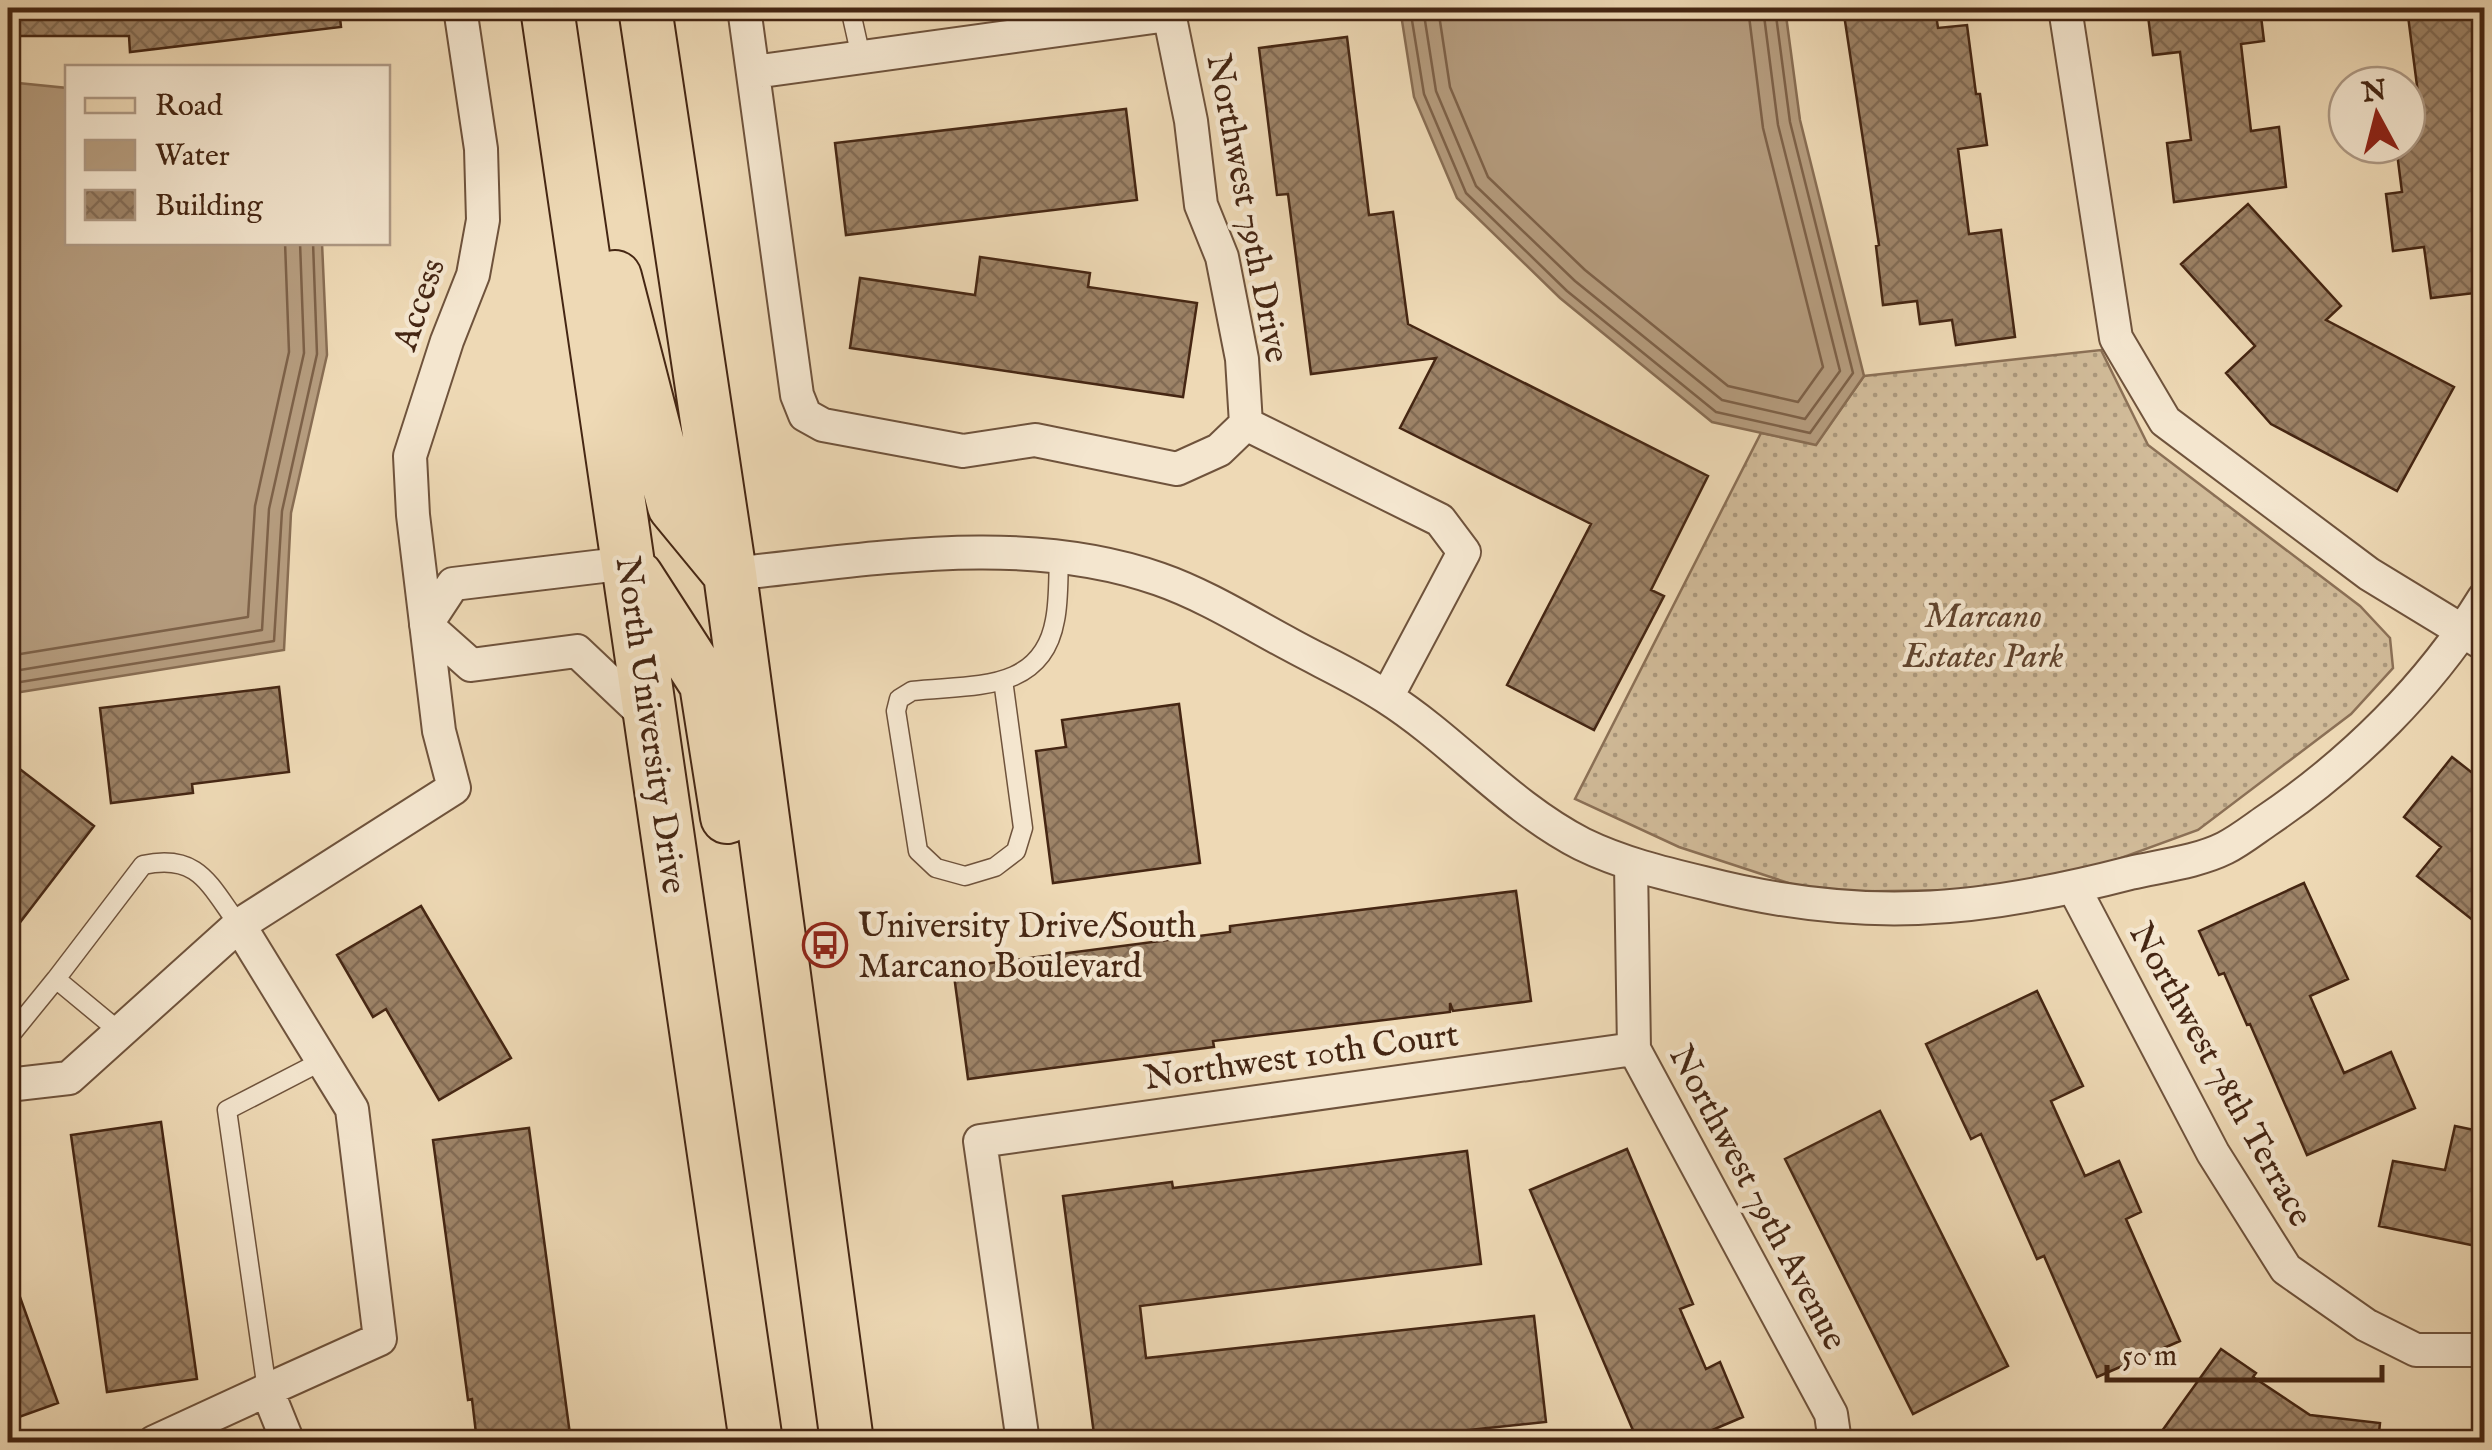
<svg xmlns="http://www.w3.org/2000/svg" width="2492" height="1450" font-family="'IM FELL English',serif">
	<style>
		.grass { fill: url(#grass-dots); stroke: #8b7056; stroke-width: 2.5 }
		.water { fill: #b59c7e; stroke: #886d53; stroke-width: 2.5 }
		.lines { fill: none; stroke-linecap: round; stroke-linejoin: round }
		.shore { stroke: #7d6148; stroke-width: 2.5 }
		.building { fill: url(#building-cross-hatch); stroke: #452613; stroke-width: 2.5 }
		.lane-casing { stroke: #6f533c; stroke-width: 21 }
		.street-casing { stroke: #6f533c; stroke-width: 36 }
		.primary-casing { stroke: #452613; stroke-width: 56 }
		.lane { stroke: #f4e6cf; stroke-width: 18 }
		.street { stroke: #f4e6cf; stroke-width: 32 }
		.primary { stroke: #eed9b5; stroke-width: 52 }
		.labels { text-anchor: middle; stroke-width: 9; stroke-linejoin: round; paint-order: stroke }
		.street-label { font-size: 35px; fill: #452613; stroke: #f4e6cf }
		.park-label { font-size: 35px; font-style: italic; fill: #61442e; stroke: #f4e6cf }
		.poi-label { font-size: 35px; fill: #452613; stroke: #f4e6cf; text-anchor: start }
	</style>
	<defs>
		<pattern id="grass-dots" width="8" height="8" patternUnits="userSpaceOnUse" patternTransform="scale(2.5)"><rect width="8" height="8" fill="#d1bb99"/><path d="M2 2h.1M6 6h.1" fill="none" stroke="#ab987c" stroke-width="1.8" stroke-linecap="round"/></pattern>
		<pattern id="building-cross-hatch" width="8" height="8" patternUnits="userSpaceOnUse" patternTransform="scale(2.5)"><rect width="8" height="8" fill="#9d8367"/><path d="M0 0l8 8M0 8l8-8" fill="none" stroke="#826b54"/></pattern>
	</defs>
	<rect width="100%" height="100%" fill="#eed9b5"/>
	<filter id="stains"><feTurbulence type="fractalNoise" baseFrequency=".002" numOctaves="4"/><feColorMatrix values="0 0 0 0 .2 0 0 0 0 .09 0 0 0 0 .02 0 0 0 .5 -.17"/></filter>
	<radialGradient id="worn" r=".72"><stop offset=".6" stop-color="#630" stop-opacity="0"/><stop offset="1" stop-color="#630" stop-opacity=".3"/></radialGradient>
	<path class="grass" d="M2101 350 2148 445 2360 606 2390 638 2393 668 2351 714 2198 830 2036 889 1816 892 1679 847 1575 799 1761 433 1816 444 1864 376Z"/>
	<path class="water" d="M1400 8H1785L1800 120 1864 376 1816 445 1712 422 1560 298 1457 198 1414 97Z
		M8 82 67 88 68 242 322 243 327 355 291 513 284 650 8 694Z"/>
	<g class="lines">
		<path class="shore" d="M1410 8 1424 94 1466 193 1567 291 1716 412 1810 433 1853 373 1790 122 1775 8
			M1423 8 1436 91 1476 186 1575 281 1722 400 1805 419 1840 371 1778 125 1763 8
			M1438 8 1450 87 1488 177 1585 270 1728 386 1798 402 1823 367 1763 128 1748 8
			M8 656 248 617 255 506 289 352 285 242
			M8 672 262 630 269 509 304 353 300 242
			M8 684 274 641 282 511 317 354 313 242"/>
	</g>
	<path class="building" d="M8 8H339L341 27 130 52 129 36H8Z
		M1843 8H1935L1938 28 1967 25 1976 94H1980L1987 145 1958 149 1969 234 2001 230 2015 337 1956 345 1952 320 1920 324 1917 301 1883 305 1876 246 1879 245Z
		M2147 8H2260L2264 41 2241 44 2251 131 2279 127 2286 187 2174 202 2167 143 2191 140 2180 52 2153 55Z
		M2407 8H2484V292L2431 298 2424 247 2393 251 2386 194 2402 192 2396 145H2407V111L2420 109Z
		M1347 37 1369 215 1393 212 1408 324 1708 476 1651 590 1664 596 1594 730 1507 685 1591 524 1400 428 1436 358 1311 374 1288 194 1277 195 1259 48Z
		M1126 109 1137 200 846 235 835 143Z
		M2248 204 2341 306 2326 320 2454 387 2397 491 2271 424 2226 373 2255 346 2181 264Z
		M980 257 1090 273 1088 287 1197 303 1183 397 850 348 860 278 975 295Z
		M279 687 289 772 192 784 193 793 111 803 100 708Z
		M1179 704 1200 863 1053 883 1036 751 1066 747 1062 720Z
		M2452 757 2484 782V929L2417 876 2441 847 2404 817Z
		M8 760 94 826 8 938Z
		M2304 883 2348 979 2310 996 2344 1073 2391 1052 2415 1108 2307 1155 2250 1024 2247 1025 2224 973 2219 975 2199 931Z
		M1516 891 1531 1001 1453 1011 1450 1003V1012L1213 1041 1214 1047 968 1079 953 968 1230 932V926Z
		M421 906 511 1058 439 1100 386 1009 373 1017 337 955Z
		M2037 991 2083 1086 2051 1101 2085 1176 2119 1161 2141 1212 2126 1219 2180 1341 2097 1377 2044 1256 2037 1259 1981 1134 1971 1139 1926 1044Z
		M1880 1111 2008 1366 1913 1414 1785 1159Z
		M161 1122 197 1379 107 1392 71 1135Z
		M2455 1126 2484 1132V1202L2476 1246 2379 1226 2393 1161 2445 1170Z
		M529 1128 571 1442H477L472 1399 468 1400 433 1140Z
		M1627 1149 1693 1304 1680 1309 1706 1369 1720 1362 1743 1417 1684 1442H1638L1530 1190Z
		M1467 1151 1481 1264 1140 1306 1146 1358 1534 1316 1546 1422 1355 1442H1095L1063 1196 1172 1182 1173 1188Z
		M8 1272H11L58 1403 8 1421Z
		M2221 1349 2256 1373 2253 1377 2310 1415 2380 1423 2378 1442H2154Z"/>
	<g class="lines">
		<defs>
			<path id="lane" d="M850 8 861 57
				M1003 680 1023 828 1016 851 995 867 965 876 936 868 918 851 896 711 899 699 912 691C971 684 1042 694 1055 620 1059 600 1058 578 1059 558
				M56 979 143 865C199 853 209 885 239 925
				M8 1038 56 979 120 1032
				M267 1390 227 1110 322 1061"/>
			<path id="street" d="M744 8 797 395 805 415 823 425 963 451 1035 440 1177 469 1219 450 1246 424
				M1168 8 1191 121 1201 205 1222 257 1242 359 1246 424
				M2065 8 2116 338 2165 421 2369 574 2484 644
				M754 72 1168 15
				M1246 424 1440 520 1464 552 1387 697
				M628 563 453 584 426 625 471 665 577 651 651 721
				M730 574C870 560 1022 531 1159 579 1205 595 1248 622 1291 645 1322 662 1356 677 1386 697 1455 741 1508 806 1582 844 1621 863 1662 873 1704 883 1860 923 1976 913 2130 873 2160 866 2197 862 2225 848 2239 841 2253 830 2266 821 2352 763 2430 686 2484 598
				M1631 865 1634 1049 1831 1414 1835 1442
				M2074 888 2213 1153 2286 1269 2366 1325 2416 1350H2484
				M239 925 352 1109 380 1339 267 1390 288 1442
				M8 1085 69 1078 239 925 454 788 439 731 413 515 410 456 447 341 473 275 483 220 481 149 460 8
				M154 1442 267 1390
				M1023 1442 980 1141 1634 1049"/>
			<path id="primary" d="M547 8 756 1442
				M645 8 730 574 847 1442
				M615 277 674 506 730 574
				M637 577 706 684 727 817"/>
		</defs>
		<use href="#lane" class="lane-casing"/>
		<use href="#street" class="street-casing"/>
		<use href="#primary" class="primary-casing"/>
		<use href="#lane" class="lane"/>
		<use href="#street" class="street"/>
		<use href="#primary" class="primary"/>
	</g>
	<defs>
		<symbol id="bus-ring" viewBox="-11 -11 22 22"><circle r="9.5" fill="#f4e6cf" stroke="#8f2418" stroke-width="1.5"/><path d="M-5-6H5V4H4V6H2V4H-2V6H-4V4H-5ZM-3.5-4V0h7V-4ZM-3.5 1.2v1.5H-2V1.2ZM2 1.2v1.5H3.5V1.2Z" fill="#8f2418"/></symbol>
	</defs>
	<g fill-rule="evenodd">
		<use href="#bus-ring" x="800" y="920" width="50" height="50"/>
	</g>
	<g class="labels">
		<g class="street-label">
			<text transform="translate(1249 208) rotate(79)" y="12">Northwest 79th Drive</text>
			<text transform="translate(418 304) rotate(-71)" y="12">Access</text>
			<text transform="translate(652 725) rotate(82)" y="12">North University Drive</text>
			<text transform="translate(1301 1055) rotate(-8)" y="12">Northwest 10th Court</text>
			<text transform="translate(2222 1074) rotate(61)" y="12">Northwest 78th Terrace</text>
			<text transform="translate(1759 1197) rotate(62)" y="12">Northwest 79th Avenue</text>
		</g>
		<g class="park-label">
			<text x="1983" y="627">Marcano<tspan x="1983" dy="40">Estates Park</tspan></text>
		</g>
		<g class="poi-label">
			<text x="858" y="937">University Drive/South<tspan x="858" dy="40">Marcano Boulevard</tspan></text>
		</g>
	</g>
	<rect width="2492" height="1450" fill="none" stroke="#eed9b5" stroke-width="40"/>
	<rect x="10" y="10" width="2472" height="1430" fill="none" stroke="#452613" stroke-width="5"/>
	<rect x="20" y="20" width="2452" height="1410" fill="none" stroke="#452613" stroke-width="2.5"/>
	<rect x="65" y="65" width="325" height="180" fill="#f4e6cf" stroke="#ae9984" stroke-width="2.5"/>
	<rect x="85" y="98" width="50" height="15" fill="#eed9b5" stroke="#ae9984" stroke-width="2.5"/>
	<text x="155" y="115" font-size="30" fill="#452613">Road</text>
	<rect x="85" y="140" width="50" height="30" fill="#b59c7e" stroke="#ae9984" stroke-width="2.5"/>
	<text x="155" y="165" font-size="30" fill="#452613">Water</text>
	<rect x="85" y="190" width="50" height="30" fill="url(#building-cross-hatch)" stroke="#ae9984" stroke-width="2.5"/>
	<text x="155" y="215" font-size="30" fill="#452613">Building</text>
	<g transform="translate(2377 115) rotate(353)"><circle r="48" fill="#f4e6cf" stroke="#ae9984" stroke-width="2.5"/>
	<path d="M0-8L18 38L0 25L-18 38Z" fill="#8f2418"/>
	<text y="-15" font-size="28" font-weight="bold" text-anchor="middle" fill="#452613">N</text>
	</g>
	<path d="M2107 1365v15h275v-15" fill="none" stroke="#452613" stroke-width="5"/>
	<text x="2122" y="1365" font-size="30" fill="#452613" stroke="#f4e6cf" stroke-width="8" paint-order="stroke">50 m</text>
	<rect width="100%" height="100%" filter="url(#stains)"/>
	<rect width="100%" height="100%" fill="url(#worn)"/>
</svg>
